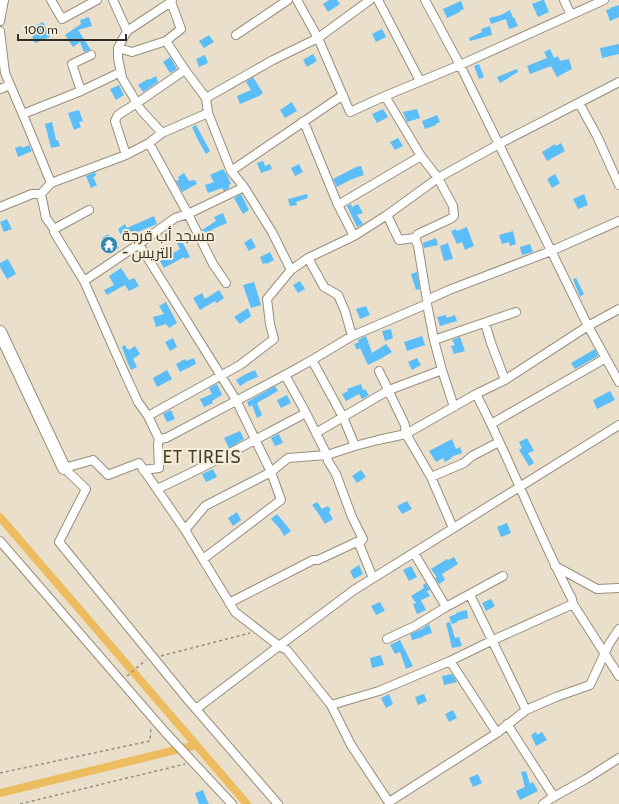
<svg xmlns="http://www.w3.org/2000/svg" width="619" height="804" font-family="Cabin,Cairo,sans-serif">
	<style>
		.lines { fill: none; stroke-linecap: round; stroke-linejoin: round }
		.canal { stroke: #ecbc5f; stroke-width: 8 }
		.building { fill: #5cbef8 }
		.street-casing { stroke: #988e7c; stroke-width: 10 }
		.secondary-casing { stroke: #988e7c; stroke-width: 14 }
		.path { stroke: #948d7f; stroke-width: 1.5; stroke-dasharray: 3 3; stroke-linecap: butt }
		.street { stroke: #fff; stroke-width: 8 }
		.secondary { stroke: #fff; stroke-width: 12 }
		.labels { text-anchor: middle; stroke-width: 4; stroke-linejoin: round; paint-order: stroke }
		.poi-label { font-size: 15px; fill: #332f28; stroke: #f7ecd8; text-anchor: start }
		.quarter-label { font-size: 17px; letter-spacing: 1px; fill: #463e2e; stroke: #f7ecd8 }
	</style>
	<rect width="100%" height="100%" fill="#e9dfcb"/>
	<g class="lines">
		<path class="canal" d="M0 517 247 804
			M0 793 196 745"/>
	</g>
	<path class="building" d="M329 0H337L340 4 328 12 323 4Z
		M542 0H544L549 12 538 17 532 4Z
		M461 1 464 9 460 11V12L447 18 443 9Z
		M619 5V17L610 21 606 10 610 9V8Z
		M510 10 513 18 514 17 518 26 509 29 506 19 491 24 489 18 501 15Z
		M89 17 92 26 78 30 91 50 84 52 80 42 73 47 65 35 81 24 80 20Z
		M43 22 50 37 35 43 32 37 36 34 33 27Z
		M490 26 492 35 470 41 469 38 482 32 481 29Z
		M382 29 386 37 376 42 372 34Z
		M209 35 214 42 204 48 199 41Z
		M619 44V54L602 58 600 48Z
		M550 49 554 58 558 56 560 61 569 59 572 69 557 77 551 66 530 74 527 66 547 58 544 52Z
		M313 54 317 61 307 67 303 60Z
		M205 55 208 63 199 67 196 59Z
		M170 57 177 69 170 73 163 62Z
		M479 64 484 77 479 79 474 66Z
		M517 69 518 72 500 83 497 77Z
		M156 76 158 82 143 92 138 85 148 79 149 80Z
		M253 77 263 93 259 96 240 104 237 96 251 90 246 82Z
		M119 85 124 95 116 100 110 89Z
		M292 102 297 111 285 118 280 110Z
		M383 109 388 117 377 123 372 114Z
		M417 109 420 118 407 122 403 112Z
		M79 110 83 121 79 122 81 127 74 130 68 113Z
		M437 115 440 122 436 124V125L425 129 422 121Z
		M52 122 56 140H58L60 146 51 148 45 124Z
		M196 125 210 151 206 154 198 140 192 127Z
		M398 138 403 146 395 150 390 142Z
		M561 143 565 151 547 161 542 152 555 144 556 146Z
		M29 145 32 151 18 157 15 148 22 146V148Z
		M263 161 265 166 270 164 272 169 261 173 257 163Z
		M299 164 303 172 295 176 291 168Z
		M361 166 364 175 358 177 348 181 337 187 333 179 356 167Z
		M223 169 227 175 231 184 229 185V188L224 191 222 188 208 193 205 185 214 182 210 175Z
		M95 172 96 176 93 177 97 185 91 188 86 176Z
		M184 173 189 181 195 180 197 184 182 192 176 181 179 180 178 177Z
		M555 174 560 183 552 188 547 179Z
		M241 194 249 210 243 214 234 198Z
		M307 194 308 198 296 202 297 205 290 206 288 199Z
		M584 194 588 205 578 209 573 199Z
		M351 204 352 207 358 204 363 213 357 215 363 224 357 227 347 206Z
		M223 213 227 223 211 230 213 234 206 238 202 230 216 221 214 217Z
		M154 216 157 224 128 236 127 234 122 237 118 229 125 224 127 228Z
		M7 219 12 229 4 232 0 222Z
		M467 227 474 246 465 250 462 242 457 244 451 231 456 229 457 231Z
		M513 231 516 244 510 246 509 242 502 244 499 235Z
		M108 234 112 242 115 240 119 248 110 252 102 238Z
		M251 238 256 247 249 251 244 243Z
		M436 238 438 245 424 248 423 243Z
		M182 241 190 257 185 259 184 257 164 268 160 261 180 249 177 243Z
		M448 243 453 259 444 261 440 246Z
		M530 244 533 252 522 255 520 247Z
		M270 252 274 260 267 264 266 263 263 264 260 257Z
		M8 259 16 274 7 279 0 267V263Z
		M121 268 129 280 134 278 139 286 129 291 125 285 107 295 104 290 114 285 109 276Z
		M417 272 420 289 416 290 411 274Z
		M576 278 584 294 580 297 573 279Z
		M300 281 305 289 298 293 293 285Z
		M254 282 261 305 251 308 243 285Z
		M219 290 224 298 217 303 215 301 200 310 193 298 202 293 205 299Z
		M166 302 177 323 169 328 166 324 156 327 153 317 164 314 159 306Z
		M366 306 370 315 360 319 356 309Z
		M248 308 251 316 240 324 234 317Z
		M446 315 447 318 455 315 457 321 440 326 437 317Z
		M391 329 393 338 385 341 382 331Z
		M366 336 372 353 386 344 392 352 382 358 368 365 360 348 357 350 354 344 359 342 358 340Z
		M422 336 425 345 407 351 404 342Z
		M460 337 465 351 454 354 451 346 455 345 452 340Z
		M173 338 177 347 170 351 165 342Z
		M125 345 127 349H129V350L135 346 140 354 133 359 137 367 131 370 127 361 122 347Z
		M595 349 598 356 575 369 571 363Z
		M194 358 196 364 180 372 176 364 185 359 186 361Z
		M417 358 421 365 412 370 408 362Z
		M167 370 172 379 157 387 153 378Z
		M255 370 258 377 248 381 240 386 236 380 244 375Z
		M217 384 222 395 212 401 213 403 204 407 200 399 212 394 209 388Z
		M361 384 363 390 365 389 369 395 362 399 359 394 346 401 342 394 348 391 347 389Z
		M275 386 278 391 257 403 262 415 257 418 252 405 249 407 247 402Z
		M610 391 615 400 597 409 593 400Z
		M287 395 291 403 281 408 277 400Z
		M171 410 175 419 167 422 163 414Z
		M240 431 244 439 229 448 224 438Z
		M279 434 283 443 275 446 271 438Z
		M527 438 534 451 528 453 534 463 529 466 519 450 522 448 519 442Z
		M452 439 456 449 460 447 462 453 451 457 452 458 445 462 443 458 436 462 429 451Z
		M213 469 217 477 206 482 202 474Z
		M361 470 366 477 357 483 352 476Z
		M407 501 412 509 402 514 397 506Z
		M317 502 322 509 328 506 331 510 329 512 333 519 325 524 318 513 312 505Z
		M237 512 241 520 233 526 228 518Z
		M277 514 291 531 284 536 280 529 271 519Z
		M507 523 511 533 501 537 497 527Z
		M454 557 458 564 442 574 445 580 439 584 435 578 437 577 431 569 447 559 448 560Z
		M359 565 363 574 354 579 350 571Z
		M411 566 417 577 409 581 403 570Z
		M426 583 430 590 427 591 430 596 421 600 426 610 417 614 413 604 416 603 411 596 424 588 423 585Z
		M491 599 495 606 486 611 482 603Z
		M380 602 385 611 376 615 371 606Z
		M467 610 468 618 457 621 458 622 452 624 449 617 456 614V613L459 612Z
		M450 622 455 638 459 637 462 646 452 648 446 623Z
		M429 624 432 633 423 636V637L412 640 410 634 422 629Z
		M400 640 413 666 406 669 400 652 395 654 390 645Z
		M381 655 384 665 372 668 370 658Z
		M452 674 457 682 444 685 442 676Z
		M389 694 393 704 386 708 381 698Z
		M424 694 427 701 418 705 415 697Z
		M453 710 457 718 449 722 445 714Z
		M536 732 537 735 542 732 547 740 536 746 531 735Z
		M526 771 530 784 533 782 538 791 520 800 516 791 525 787 521 772Z
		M478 774 482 783 473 787 469 778Z
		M203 790 206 798 209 804H199L195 793Z"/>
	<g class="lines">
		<defs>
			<path id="street" d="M51 0 62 19 97 0
				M113 0 127 31 118 48V58L122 78 141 110 162 133
				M172 0 171 2 181 29 166 41 185 70 206 98 208 113 231 171 244 187 272 232 291 270
				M297 0 318 38 350 112 385 96 460 65 604 0
				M378 0 420 81
				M425 0 460 65 588 326 619 382
				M564 0 571 15
				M0 21 4 0
				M0 31 5 73 26 122 51 183
				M127 31 171 2
				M236 35 288 0
				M118 48 132 52 166 41
				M0 89 10 85
				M81 91 72 64 91 55
				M385 96 421 156 438 178 453 206 454 216 450 219 418 234 415 238 399 240 387 215
				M206 98 273 60 318 38 370 0
				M579 103 597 136 619 185
				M23 114 81 91 121 72
				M302 122 306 127 338 205 354 236
				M149 143 188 214 213 264 226 283
				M126 155 115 121 118 115 137 103 185 70
				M231 171 343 95
				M41 194 46 218 54 229V232L84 281 121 365 138 402 148 416 159 439 158 444 159 468 143 470
				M338 205 421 156
				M0 207 32 194H41L51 183 126 155 149 143 162 133 208 113
				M54 229 89 210
				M415 238 418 246 427 300
				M139 244 236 400 271 472 281 500 203 559
				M308 258 324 287 338 295 345 311 352 336
				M84 281 139 244 175 218 188 214 244 187
				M427 304 434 340 442 370 454 407
				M619 309 588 326 505 380 476 394 406 434 378 440 355 446 327 455 288 458 271 472 205 506 185 530 235 612 279 646 354 590 619 425
				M485 323 491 343 505 380
				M434 340 516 312
				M312 360 343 417 355 446
				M379 371 405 425 406 434 431 477 453 528
				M285 375 306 413 327 455 328 461 336 474 352 517 363 539 359 544 373 578
				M476 394C511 461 537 532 572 599L573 604 619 676
				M148 416 240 365 274 339 270 324 267 299 291 270 308 258 354 236 387 215 438 178 499 144 619 82
				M491 424 606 358
				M316 433 343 417 389 390 442 370
				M159 439 166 438 285 375 312 360 352 336 427 304V300L449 290 551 251 619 221
				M431 477 464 463 472 456 499 442
				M157 489C208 466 256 439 306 413
				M185 530 139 463 108 475 93 460 64 468 86 489 59 542 188 700 278 804
				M0 541 165 732 232 804
				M414 553 446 607
				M555 566 597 589 619 588
				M470 595 526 710
				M229 603 313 560H318L363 539
				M387 639 415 626 446 607 503 576
				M450 661 497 733 526 710 556 697 590 685 609 644 619 629
				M331 705 379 691 450 661 491 641 573 604
				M196 709 279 646 287 650 331 705 351 745 390 804
				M507 724 554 797
				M389 802 497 733
				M543 804 550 799 586 779 619 758"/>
			<path id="secondary" d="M0 332 64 468"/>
		</defs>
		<use href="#street" class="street-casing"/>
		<use href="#secondary" class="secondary-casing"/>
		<path class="path" d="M161 656 250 633
			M127 676 146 660
			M0 773 150 741 151 727
			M20 804 185 764"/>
		<use href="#street" class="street"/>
		<use href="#secondary" class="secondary"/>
	</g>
	<defs>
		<symbol id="temple-disc" viewBox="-11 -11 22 22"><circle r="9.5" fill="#3286b6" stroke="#f7ecd8"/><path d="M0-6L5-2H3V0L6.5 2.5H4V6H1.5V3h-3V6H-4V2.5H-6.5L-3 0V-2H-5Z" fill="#fff"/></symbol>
	</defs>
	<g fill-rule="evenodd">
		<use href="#temple-disc" x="99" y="235" width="20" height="20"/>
	</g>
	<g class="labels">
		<g class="poi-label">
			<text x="122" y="241">مسجد أب قرجة<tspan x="122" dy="17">- التريس</tspan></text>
		</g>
		<g class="quarter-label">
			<text x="202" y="463">ET TIREIS</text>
		</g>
	</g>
	<path d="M18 34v6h108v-6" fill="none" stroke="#332f28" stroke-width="2"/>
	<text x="24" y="34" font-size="12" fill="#332f28" stroke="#f7ecd8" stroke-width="3" paint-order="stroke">100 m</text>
</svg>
